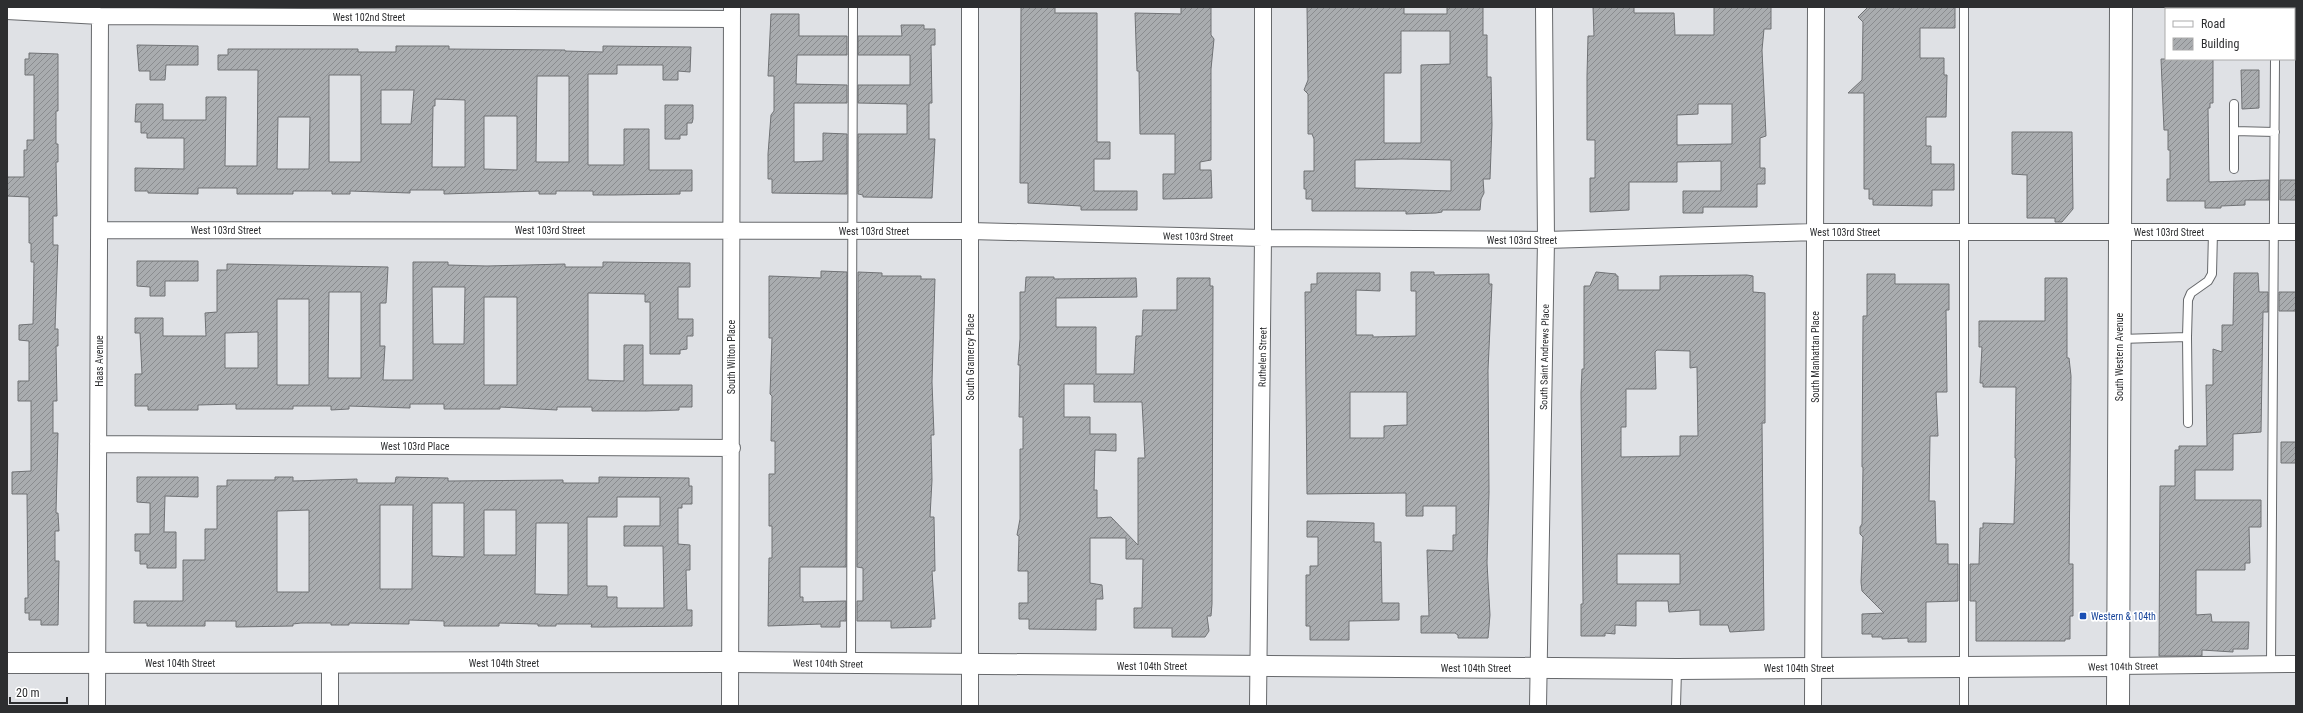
<svg xmlns="http://www.w3.org/2000/svg" width="2303" height="713" font-family="'Roboto Condensed',sans-serif">
	<style>
		.building { fill: url(#building-hatch); stroke: #707275; fill-rule: evenodd }
		.lines { fill: none; stroke-linecap: round; stroke-linejoin: round }
		.service-casing { stroke: #67696c; stroke-width: 10 }
		.minor-casing { stroke: #67696c; stroke-width: 18 }
		.tertiary-casing { stroke: #67696c; stroke-width: 22 }
		.primary-casing { stroke: #67696c; stroke-width: 24 }
		.service { stroke: #fff; stroke-width: 8 }
		.minor { stroke: #fff; stroke-width: 16 }
		.tertiary { stroke: #fff; stroke-width: 20 }
		.primary { stroke: #fff; stroke-width: 22 }
		.transit-dot { fill: #1a4fb4; stroke: #fff; stroke-width: 1.5 }
		.labels { text-anchor: middle; stroke-width: 3.5; stroke-linejoin: round; paint-order: stroke }
		.street-label { font-size: 10px; fill: #2d2e30; stroke: #fff }
		.transit-label { font-size: 10px; fill: #164399; stroke: #fff; text-anchor: start }
	</style>
	<defs>
		<pattern id="building-hatch" width="6" height="6" patternUnits="userSpaceOnUse"><rect width="6" height="6" fill="#a9acaf"/><path d="M-1 1l2-2M0 6l6-6M5 7l2-2" fill="none" stroke="#8a8c8f"/></pattern>
	</defs>
	<rect width="100%" height="100%" fill="#dfe1e5"/>
	<path class="building" d="M1021 7H1055V13H1097V142H1110V159H1094V191H1137V210H1081V206L1028 203V183H1020V178Z
		M1181 7H1211V35L1214 39 1211 69V160L1200 162V170H1211L1212 198 1163 199V174H1175V134H1140L1139 71H1137L1135 13 1181 14Z
		M1307 7H1404V14H1447V7H1483V35H1487V77H1491L1492 125 1490 179H1483L1484 193 1481 199 1480 210H1442V212L1436 213 1406 214V211H1312V199H1306V189H1304V171H1314V139L1312 134H1308V94L1304 90 1308 80ZM1401 31H1450V64L1421 65V143H1384V73H1401ZM1402 159 1451 160V191L1355 188V160Z
		M1593 7H1634V13H1674L1675 35H1714V7H1771V29H1764L1762 50 1766 136 1760 138V168H1765V184H1757V207H1703V213H1683V191H1721V161L1677 162V182H1629V210L1590 212V178H1595V140H1587V76L1588 36H1594ZM1698 104H1732V144L1677 145V115L1698 114Z
		M1868 7H1955V28H1920V58H1944V75H1947L1946 117H1926V146H1931V164H1954V190H1932V206L1873 205V199H1869V189H1864V93H1848L1862 80 1863 22 1858 17Z
		M771 14H799V36H847V55H797L796 84 847 85V103H794V162L823 161V133L847 134V194L772 193V179H768V154L771 115 774 111V76H768Z
		M901 25H924V29H935V45H931L932 103H929V139H935L932 198 863 197V195L858 194V134H907V104L858 103V85H910V55H858V36H902Z
		M137 45 198 46V65H166L165 80H150V71H139Z
		M396 46H449V49L565 50V51L603 52V46L691 47 690 72 678 71V80H663V65H617V74H588V165H624V129H649V170H692V191H680V194L614 195H593V191H556V194H539V191L444 194V190H410V193L350 191V194H332V191H293V194H237V188H198V194L148 193V191H135V168L184 169V138H147V133H141V122H135L136 104H163V120H206V97H226L225 166H257L258 70H218V55H228V49H358V52H396ZM329 75H361V162H329ZM537 76H569V162H536ZM381 90H414L411 124H381ZM435 99 465 100V167H432L433 106H435ZM484 116H517V170L484 169ZM278 117H310L309 169H277Z
		M29 53 58 54V111H56V144H58V162H56L57 216H53V245H58L55 329H58V346H56L57 401H53V433H58L56 513H58L59 531H55V561H59L58 625H41V620H29V613H25V598H28L27 494H12V472L31 471V401H18V381H29V341L19 340V325L33 324 34 262H31V243H29V197L7 196V177H24V150H27V140H34V75H25V59H29Z
		M2161 59H2213V103H2210V108H2208L2209 182 2269 180V200H2245V205L2221 206V208H2205V201H2167V179H2170V150H2168V130H2164Z
		M2241 70H2259V108L2242 109Z
		M665 105H693V119L692 123H687V135H680V139H665Z
		M2012 132H2072L2073 209 2062 222H2055V218H2027V175L2012 174Z
		M2280 180H2296V200H2280Z
		M137 261H198V281H165V296H150V287L137 286Z
		M413 262H448V265L487 266 565 264V267H603V262L690 263V287H678V319H693V336H687V349L680 350V354H650V302H645V294L588 293V380L624 381V345H643V385H692V407H679V410L647 411H592V407H557V410L500 407V409H444V404H410V408L349 406V409L331 410V406H293V409H236V404L198 405V410H148V406H135V374H142L140 333H135V318H163V336H206L205 313 217 312V270H227V264L388 267 386 303H380V346H385L383 380H413ZM432 287H465L464 344H433ZM329 292H361V378H328ZM484 297H517V385H484ZM277 299H309V385H277ZM258 332V368H225V333Z
		M821 271 847 272 846 567H800V597H803V602L846 601V621H840V627H821V624L768 626 769 558H772V526H769V474H775V441H771L772 396 770 394 772 338H769V276L821 278Z
		M858 272 882 273V276H921V279H935L932 382 934 435H931L932 480 930 517H934L935 571H932L935 619H931V627L891 628V621H857V601H863V568L857 567Z
		M1411 272H1434V275L1489 274V284H1492L1488 370 1489 492 1487 563 1490 615 1488 638H1458V635L1455 633H1421V616H1429L1427 550 1453 551V535H1456V506H1423V516H1406V493L1307 494 1305 292H1311V284H1317V273H1380V291L1356 290V335H1373V337L1416 336V291H1411ZM1350 392H1407V425L1384 426V438H1350Z
		M1596 272 1616 274V276H1618V290H1660V276L1747 275 1753 276V292L1765 293V423H1762L1764 630 1730 632 1728 625H1700V610L1669 612 1668 601H1636V626L1615 625V634L1605 633V636H1581V604H1583L1581 393 1582 369H1584V286H1590ZM1657 350 1690 351V368L1697 367 1698 436H1680V456L1621 457V427H1626V389H1656L1655 352ZM1617 554H1680V584H1617Z
		M2234 273H2258L2259 292H2268V312H2263L2261 432 2233 434V470H2195V500H2261V527H2249L2250 563H2245V570H2196V615L2211 614 2212 622H2249L2248 649H2233V652L2202 650V656H2159L2160 486H2175V450H2179V446H2207L2206 385H2213V349L2222 352V325H2233Z
		M1867 274H1895V284H1949V310H1946L1947 392H1936L1938 436H1930L1929 501H1935L1936 544H1948V564H1958V601L1926 602V642H1908V638L1882 639V637H1872V634H1862V614L1884 613 1862 591 1861 582 1863 537 1860 534V527L1862 524 1863 467H1862L1863 319V316H1867Z
		M1026 277H1054V279L1136 278 1137 297 1056 298V327H1096V374H1134L1136 336H1142L1143 310H1177V278H1210V286H1213L1212 604 1211 616H1207L1209 631 1205 637H1172V628H1134V608H1142L1143 559H1126V538H1090V583L1102 585 1103 599H1096V630L1029 629V619H1019V603H1028V571H1018L1019 536 1017 535 1020 519V449H1023V417H1019L1020 365H1018L1020 339V292H1025ZM1064 384H1094V402H1142L1145 458H1138V545L1111 517 1097 518V490H1094L1095 450 1116 451V434H1090V417H1064Z
		M2045 278H2067V358H2069L2071 376 2069 564H2073V616H2070V639H2065V641H1976V601H1970V564H1979L1980 528H1983V523L2014 524 2016 458H2015L2016 387H1983V383H1980L1982 347H1979V321H2045Z
		M2279 292H2296V311H2279Z
		M2281 442H2296V463H2281Z
		M137 477H198V497L165 496 164 532H176V568H147V564H140V551H135V534H150V503L137 502Z
		M275 477H293V481L357 479V483H395L396 477 448 478V481L563 480V483H599V477L689 478V486H692V504H682V508H678V544L690 545V570H686L687 610H692V626L604 627H591L592 624H556V626H538V624L499 623V626H444V621L409 620V624L349 623V625H331V623H301L293 624V626L236 627V621H205V626H147V623H134V601H183V560H205V529H217V486H227V480H275ZM617 497H660V526H624V546H663L664 608H617V597H607V586H587V517H617ZM432 503H464V557L432 556ZM380 505H413L412 589H380ZM309 510V592H277V511ZM484 510H516V555H484ZM536 523H568V595L535 594Z
		M1307 521 1374 523V542H1381L1382 603H1399V620L1349 621V640H1310V626H1306V575H1310V566H1318V537H1307Z"/>
	<g class="lines">
		<defs>
			<path id="service" d="M2275 7V9
				M2234 104V131
				M2234 169V131L2275 132
				M2187 337 2188 423
				M2120 339 2187 337 2188 300 2191 293 2208 281 2212 274 2213 232
				M851 662 853 7
				M2271 664 2275 59
				M1676 706 1677 670
				M1964 706V7"/>
			<path id="minor" d="M7 11 100 16 732 19
				M99 230 970 231 1263 238 1546 240 1816 232H2296
				M98 444 732 448
				M2117 666 2296 664
				M97 706 100 16
				M330 706V663
				M730 706 732 7
				M970 706V7
				M1258 706 1263 238V7
				M1538 706 1546 240 1544 7
				M1813 706 1816 7"/>
			<path id="tertiary" d="M7 663 730 662 1677 669 2117 666"/>
			<path id="primary" d="M2118 706 2121 7"/>
		</defs>
		<use href="#service" class="service-casing"/>
		<use href="#minor" class="minor-casing"/>
		<use href="#tertiary" class="tertiary-casing"/>
		<use href="#primary" class="primary-casing"/>
		<use href="#service" class="service"/>
		<use href="#minor" class="minor"/>
		<use href="#tertiary" class="tertiary"/>
		<use href="#primary" class="primary"/>
	</g>
	<rect class="transit-dot" x="2079" y="612" width="8" height="8" rx="2"/>
	<g class="labels">
		<g class="street-label">
			<text x="369" y="21">West 102nd Street</text>
			<text x="226" y="234">West 103rd Street</text>
			<text x="550" y="234">West 103rd Street</text>
			<text x="874" y="235">West 103rd Street</text>
			<text x="1845" y="236">West 103rd Street</text>
			<text x="2169" y="236">West 103rd Street</text>
			<text transform="translate(1198 236) rotate(1)" y="4">West 103rd Street</text>
			<text x="1522" y="244">West 103rd Street</text>
			<text transform="translate(731 357) rotate(-90)" y="4">South Wilton Place</text>
			<text transform="translate(970 357) rotate(-90)" y="4">South Gramercy Place</text>
			<text transform="translate(1262 357) rotate(-89)" y="4">Ruthelen Street</text>
			<text transform="translate(1544 357) rotate(-89)" y="4">South Saint Andrews Place</text>
			<text transform="translate(1815 357) rotate(-90)" y="4">South Manhattan Place</text>
			<text transform="translate(2119 357) rotate(-90)" y="4">South Western Avenue</text>
			<text transform="translate(99 361) rotate(-90)" y="4">Haas Avenue</text>
			<text x="415" y="450">West 103rd Place</text>
			<text x="180" y="667">West 104th Street</text>
			<text x="504" y="667">West 104th Street</text>
			<text transform="translate(828 663) rotate(1)" y="4">West 104th Street</text>
			<text x="1152" y="670">West 104th Street</text>
			<text transform="translate(2123 666) rotate(-1)" y="4">West 104th Street</text>
			<text x="1476" y="672">West 104th Street</text>
			<text x="1799" y="672">West 104th Street</text>
		</g>
		<g class="transit-label">
			<text x="2091" y="620">Western &amp; 104th</text>
		</g>
	</g>
	<rect width="2303" height="713" fill="none" stroke="#2d2e30" stroke-width="16"/>
	<rect x="2165" y="8" width="130" height="52" fill="#ffffff" stroke="#ababac"/>
	<rect x="2173" y="21" width="20" height="6" fill="#ffffff" stroke="#ababac"/>
	<text x="2201" y="28" font-size="12" fill="#2d2e30">Road</text>
	<rect x="2173" y="38" width="20" height="12" fill="url(#building-hatch)" stroke="#ababac"/>
	<text x="2201" y="48" font-size="12" fill="#2d2e30">Building</text>
	<path d="M10 697v6h57v-6" fill="none" stroke="#2d2e30" stroke-width="2"/>
	<text x="16" y="697" font-size="12" fill="#2d2e30" stroke="#ffffff" stroke-width="3" paint-order="stroke">20 m</text>
</svg>
